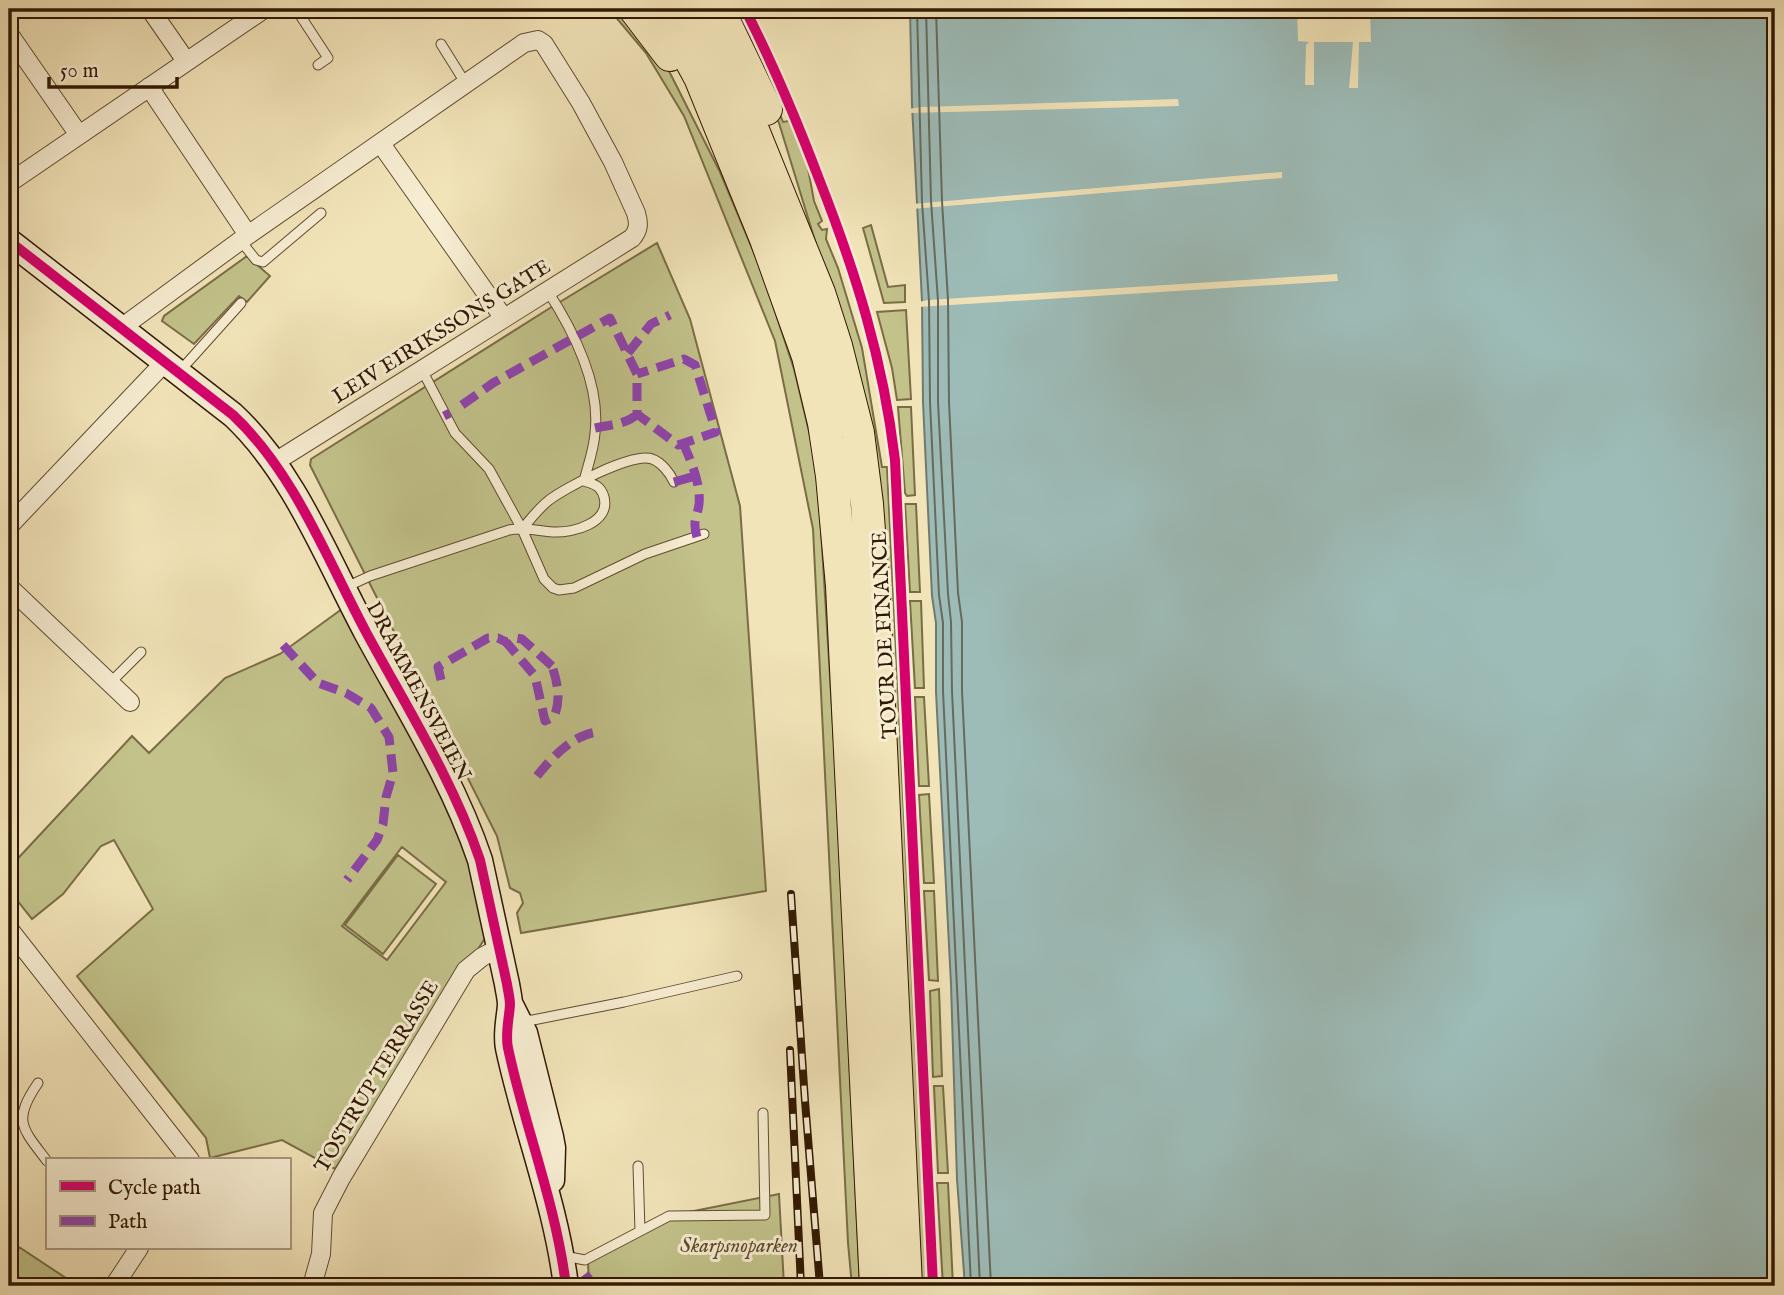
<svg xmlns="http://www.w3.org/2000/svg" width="1784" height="1295" font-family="'IM FELL English',serif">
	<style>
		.green { fill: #c2c28a; stroke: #7a6d45; stroke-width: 2; fill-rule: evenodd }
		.water { fill: #9dbcb8; stroke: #727a6e; stroke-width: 2 }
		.pier { fill: #f2e4b9 }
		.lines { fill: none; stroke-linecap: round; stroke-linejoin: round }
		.shore { stroke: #676a5c; stroke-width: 2 }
		.lane-casing { stroke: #614b2e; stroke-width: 11 }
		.street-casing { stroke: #614b2e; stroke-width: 20 }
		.secondary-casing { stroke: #311800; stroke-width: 27 }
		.highway-casing { stroke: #311800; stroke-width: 34 }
		.lane { stroke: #f7edd2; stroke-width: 9 }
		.street { stroke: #f7edd2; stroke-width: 18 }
		.secondary { stroke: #f7edd2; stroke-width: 24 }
		.highway { stroke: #f2e4b9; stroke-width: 32 }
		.tram { stroke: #311800; stroke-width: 2 }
		.rail-casing { stroke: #311800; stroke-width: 8 }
		.rail { stroke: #f7edd2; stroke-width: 5; stroke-dasharray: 16; stroke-linecap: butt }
		.quiet { stroke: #8e44ad; stroke-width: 9; stroke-dasharray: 18 9; stroke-linecap: butt }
		.cycleway-casing { stroke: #f7edd2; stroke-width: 15 }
		.cycleway { stroke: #d6006c; stroke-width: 10 }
		.labels { text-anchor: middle; stroke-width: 6; stroke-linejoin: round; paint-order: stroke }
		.street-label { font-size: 21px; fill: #311800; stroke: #f7edd2 }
		.park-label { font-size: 21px; font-style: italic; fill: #5c4b29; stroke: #f7edd2 }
	</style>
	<rect width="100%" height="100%" fill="#f2e4b9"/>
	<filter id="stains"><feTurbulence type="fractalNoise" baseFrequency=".00286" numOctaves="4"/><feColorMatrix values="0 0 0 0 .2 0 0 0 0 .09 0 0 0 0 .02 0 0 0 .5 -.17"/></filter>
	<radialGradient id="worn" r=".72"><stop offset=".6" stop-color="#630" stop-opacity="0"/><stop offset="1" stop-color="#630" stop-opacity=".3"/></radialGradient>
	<path class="green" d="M609 9H622L670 73 720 172 762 272 794 369 817 465 835 758 860 1286H852L848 1243 813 529 775 341 684 116 646 53Z
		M727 9H737L766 65 762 70 783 122 789 121 807 163 814 201 822 221 818 224 822 230 827 229 826 239 838 268 862 348 882 467H887L927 1286H920L897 804 816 244 779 123Z
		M871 225 888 287 905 285V302L884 303 863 228Z
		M657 243 690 319 740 506 766 891 521 933 517 913 523 903 520 893 510 888 497 836 310 465 311 459 550 308Z
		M247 256 270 276 247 302 239 296 194 344 162 321 164 316Z
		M906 310 911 399 897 400 892 368 877 312Z
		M898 407H911L915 495 907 496 905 493Z
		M905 504H916L920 592H910Z
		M910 601H921L924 688H915Z
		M342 609 441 786 477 865 491 929 335 1169 282 1140 210 1158 206 1138 77 976 153 909 114 840 101 846 63 894 32 919 9 890V868L132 736 149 753 225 678 280 654ZM402 847 446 882 387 960 342 926Z
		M915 697H924L929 786H919Z
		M929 794 934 883H924L919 795Z
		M398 855 436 884 383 954 345 925Z
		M924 891H934L938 981 929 980Z
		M939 989 942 1076 933 1077 930 991Z
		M934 1086H943L948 1173H938Z
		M937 1183H948L953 1286H943Z
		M779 1194 784 1286H589L588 1261 669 1216Z
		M19 1247 78 1286H9V1264Z"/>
	<path class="water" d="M910 9H1775V1286H965L957 1179 951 984 936 692V623L932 596 923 402 922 301 912 105Z"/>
	<path class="pier" d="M1297 9H1370L1371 42H1359L1358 88H1349L1353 42H1314V85H1305L1306 45 1309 42 1298 41Z
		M1178 99 1179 106 908 113V109L922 107Z
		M1282 172V178L912 209V204L924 203Z
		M1337 274 1338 281 918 307V302L929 300Z"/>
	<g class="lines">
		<path class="shore" d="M917 9 922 202 929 301 930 402 939 595 943 623V691L971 1286
			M926 9 931 201 938 301V402L948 594 951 622 952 691 980 1286
			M936 9 942 201 948 300 949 402 958 593 962 622V691L991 1286"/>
		<defs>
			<path id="lane" d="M296 9 328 58 318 65
				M441 44 466 84
				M240 240 256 260 263 262 321 213
				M547 290C573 330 601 384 595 433 594 449 588 465 584 481
				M422 370 455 433 489 469 522 529 544 579 553 588 559 590 574 588 645 554 704 534
				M179 372 241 303
				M522 529C530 520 538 509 548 501 564 488 633 452 652 459 661 462 670 473 674 482
				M344 588 370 576 509 530C524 527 538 531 553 532 573 533 611 523 604 497 601 486 594 484 584 481
				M110 683 141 652
				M523 1020H533L624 1002 737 976
				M38 1083C12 1121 22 1128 47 1161
				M638 1166 640 1231
				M564 1256 585 1260 669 1216 765 1215 763 1113"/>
			<path id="street" d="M150 9 186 61
				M9 34 79 135
				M149 87 248 235
				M381 144 503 317
				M9 183 264 9
				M121 328 248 235 524 43 538 40 544 44 581 103 613 162 636 213C639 223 639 230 632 238L275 462
				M9 526 165 362
				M9 587 130 702
				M9 929 190 1160
				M114 1286 139 1248
				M312 1286 321 1254 323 1213 341 1178 466 970 482 957 499 948"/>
			<path id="secondary" d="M9 241 233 415C294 472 327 559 366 632 406 706 453 780 480 860L507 984C508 991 510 998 510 1005 509 1019 505 1034 508 1048 525 1128 556 1204 566 1286
				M510 1003 525 1033 551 1137 553 1148 552 1180"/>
			<path id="highway" d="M635 9 670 55
				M663 9 700 77 766 239 808 356 824 423 832 476 842 586 876 1286
				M692 9 754 133 819 293 836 346 858 433 867 504 874 598 906 1286
				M718 9 766 109"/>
		</defs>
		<use href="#lane" class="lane-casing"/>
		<use href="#street" class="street-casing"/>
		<use href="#secondary" class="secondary-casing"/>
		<use href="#highway" class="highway-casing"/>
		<use href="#lane" class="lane"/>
		<use href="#street" class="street"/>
		<use href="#secondary" class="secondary"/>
		<use href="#highway" class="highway"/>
		<path class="tram" d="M9 237 238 414 270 448 288 475 454 789 480 848 492 897 510 1039 562 1229 571 1286"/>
		<defs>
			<path id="rail" d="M791 894 805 1101 820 1286
				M790 1050 801 1286"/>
		</defs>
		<use href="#rail" class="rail-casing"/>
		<use href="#rail" class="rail"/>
		<path class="quiet" d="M628 353 651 324 670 315
			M462 405 493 383 610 318 637 374V414L678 445 716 432 695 365 684 359 637 374
			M444 416 450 413
			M595 428C609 425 628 424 637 414
			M683 443C691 461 701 484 699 504 697 519 692 520 697 537
			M674 482 695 476
			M283 645 318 683 346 693 371 708 389 737 393 773 386 797 383 824 377 840 347 880
			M552 666 522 639 516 638 506 642 535 676 545 721 554 717C561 700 558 684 552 666L554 665
			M441 680 438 667 488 638H498L506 642
			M537 776C552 757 575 733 599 732
			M585 1274 594 1286"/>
		<defs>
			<path id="cycleway" d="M745 9C773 64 797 121 819 179 856 273 883 359 895 460L933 1286
				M9 241 233 415C294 472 327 559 366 632 406 706 453 780 480 860L507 984C508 991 510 998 510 1005 509 1019 505 1034 508 1048 525 1128 556 1204 566 1286"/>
		</defs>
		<use href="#cycleway" class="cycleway-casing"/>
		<use href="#cycleway" class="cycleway"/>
	</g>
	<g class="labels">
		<g class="street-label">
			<text transform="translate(441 331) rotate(-32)" y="7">LEIV EIRIKSSONS GATE</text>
			<text transform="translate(884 635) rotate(-93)" y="7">TOUR DE FINANCE</text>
			<text transform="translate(419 691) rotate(62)" y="7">DRAMMENSVEIEN</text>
			<text transform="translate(376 1076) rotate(-59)" y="7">TOSTRUP TERRASSE</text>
		</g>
		<g class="park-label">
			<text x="739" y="1252">Skarpsnoparken</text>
		</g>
	</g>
	<rect width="1784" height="1295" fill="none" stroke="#f2e4b9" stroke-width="35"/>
	<rect x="10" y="10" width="1763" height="1274" fill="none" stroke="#311800" stroke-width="3.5"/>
	<rect x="18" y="18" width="1749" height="1260" fill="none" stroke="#311800" stroke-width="2"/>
	<rect x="46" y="1158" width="245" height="91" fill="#f7edd2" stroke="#a8987e" stroke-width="2"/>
	<rect x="60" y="1181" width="35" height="10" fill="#d6006c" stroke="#a8987e" stroke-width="2"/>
	<text x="108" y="1194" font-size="21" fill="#311800">Cycle path</text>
	<rect x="60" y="1216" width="35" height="10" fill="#8e44ad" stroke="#a8987e" stroke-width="2"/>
	<text x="108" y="1228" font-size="21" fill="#311800">Path</text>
	<path d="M49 77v10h128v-10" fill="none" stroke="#311800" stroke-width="3.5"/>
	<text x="60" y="77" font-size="21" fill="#311800" stroke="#f7edd2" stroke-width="5" paint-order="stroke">50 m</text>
	<rect width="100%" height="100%" filter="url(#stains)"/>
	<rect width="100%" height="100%" fill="url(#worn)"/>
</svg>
